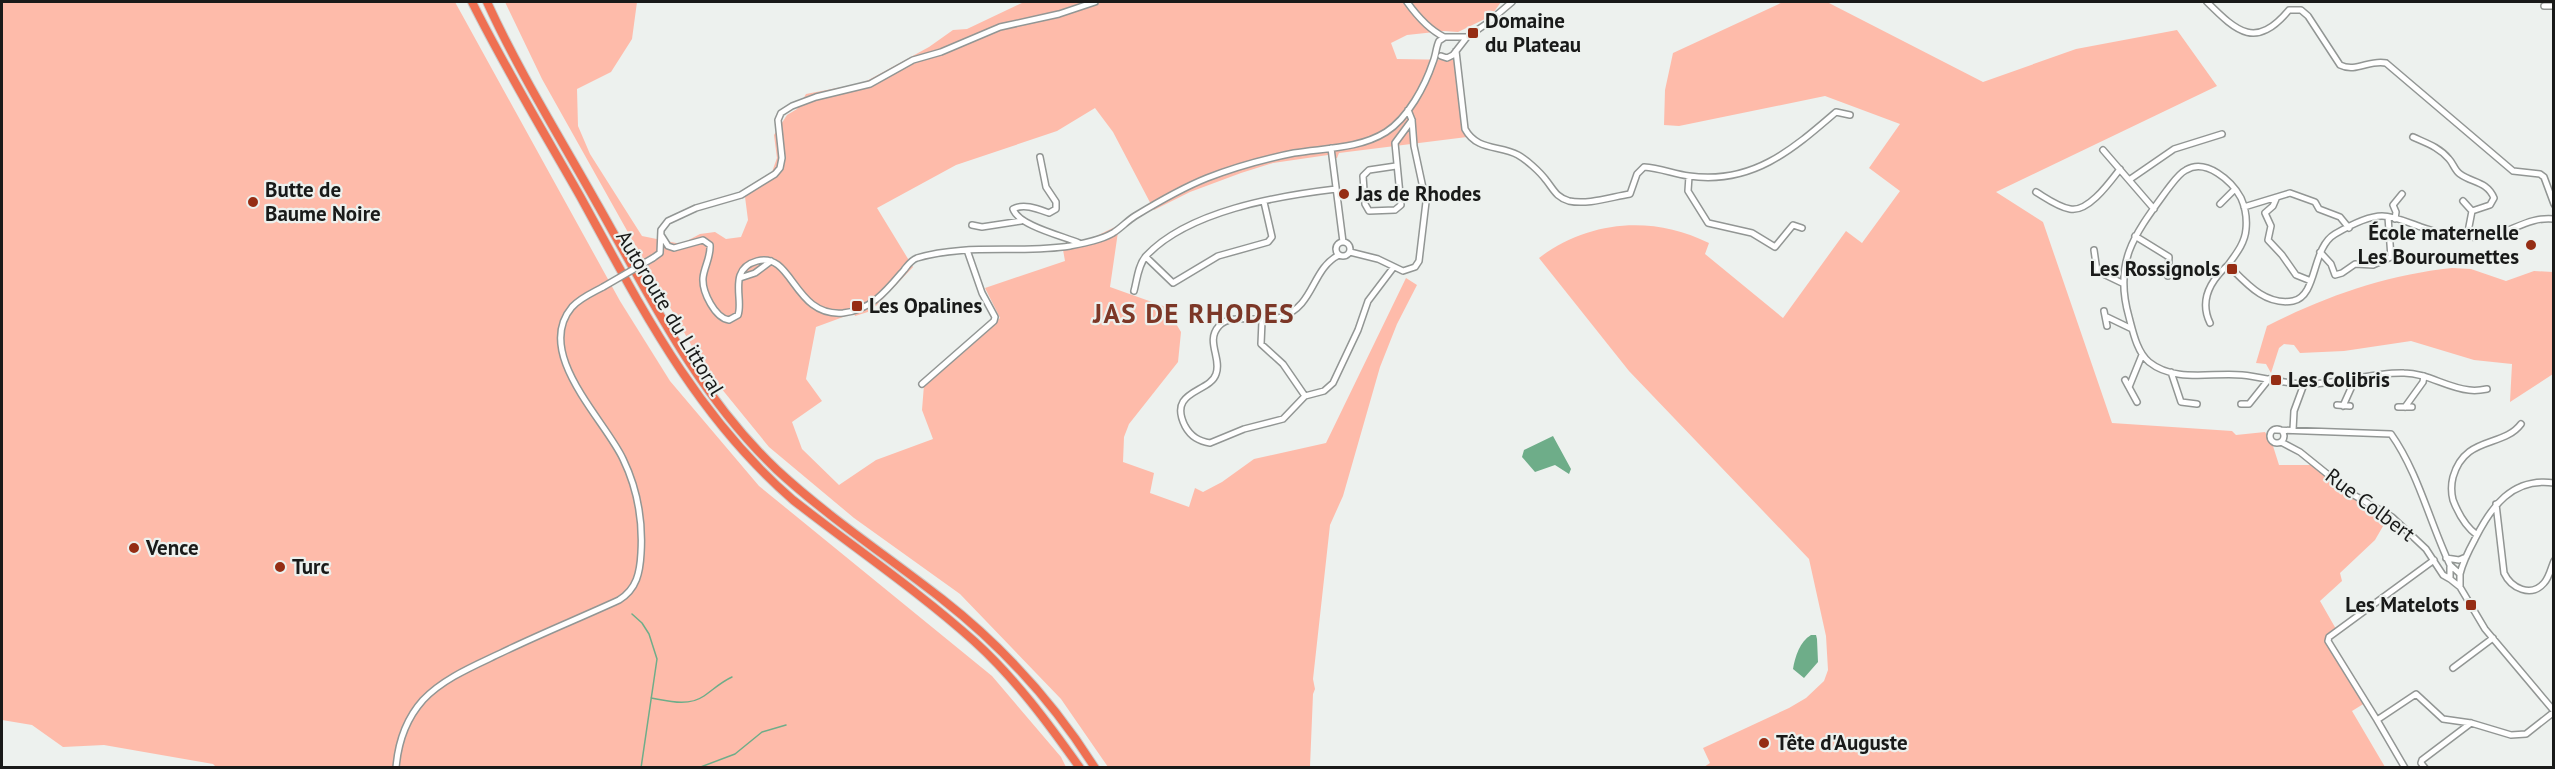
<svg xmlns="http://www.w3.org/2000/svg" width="2555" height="769" font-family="'PT Sans',sans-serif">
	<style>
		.green { fill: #febbaa }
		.water { fill: #6ead89 }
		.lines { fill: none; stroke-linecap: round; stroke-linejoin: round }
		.stream { stroke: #6ead89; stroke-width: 1.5 }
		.minor-casing { stroke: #929694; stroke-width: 8 }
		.highway-casing { stroke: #cccdcc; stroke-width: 10 }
		.minor { stroke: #fff; stroke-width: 5 }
		.highway { stroke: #ef7052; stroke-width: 8 }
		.minor-bridge-casing { stroke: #929694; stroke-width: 8; stroke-linecap: butt }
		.minor-bridge { stroke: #fff; stroke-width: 5 }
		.poi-dot { fill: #952d14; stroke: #edf1ee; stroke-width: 2 }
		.labels { text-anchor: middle; stroke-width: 4.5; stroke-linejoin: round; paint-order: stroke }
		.poi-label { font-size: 21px; font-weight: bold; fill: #191a19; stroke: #edf1ee; text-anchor: start }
		.street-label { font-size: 21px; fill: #191a19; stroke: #edf1ee }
		.district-label { font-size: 27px; font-weight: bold; letter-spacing: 1.5px; fill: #7c3727; stroke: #edf1ee }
	</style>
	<rect width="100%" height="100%" fill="#edf1ee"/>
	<path class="green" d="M2 2H455L620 301 670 381 759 486 992 676 1061 757 1066 767 217 768 213 764 104 745 63 747 32 725 2 720Z
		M505 2H637L632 39 611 72 577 89 578 126 590 154 642 236 681 244 700 234 715 232 726 239 741 237 748 220 744 189 772 172 777 158 774 135 787 115 797 109 806 94 863 83 929 47 953 30 967 29 1024 2H1501L1491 16 1458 32 1444 31 1407 35 1391 43 1397 59 1457 60 1467 137 1339 153 1337 158 1331 159 1328 155 1273 163 1241 173 1190 192 1154 210 1113 132 1095 108 1057 131 956 165 877 208 913 267 876 306 870 308 871 311 855 316 854 313 816 327 806 379 822 401 792 422 802 449 839 485 876 460 933 439 922 410 924 385 1000 318 985 288 1065 261 1062 244 1084 242 1119 225 1110 287 1166 307 1181 332 1178 362 1129 424 1124 437 1123 462 1154 473 1150 493 1189 507 1195 488 1203 492 1222 482 1254 459 1326 443 1406 278 1417 285 1397 324 1380 367 1343 496 1330 525 1313 679 1315 689 1313 694 1310 767H1108L1061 699 960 594 854 518 769 447 703 366 542 79Z
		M1783 2H1827L1983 82 2076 49 2177 30 2217 86 1996 192 2043 222 2112 423 2232 431 2236 435 2265 432 2273 446 2279 465H2314L2352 497 2376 510 2386 521 2375 540 2340 573 2342 581 2320 601 2336 629 2326 639 2365 703 2352 711 2385 767H1704L1710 763 1703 748 1789 708 1806 698 1824 681 1828 670 1826 636 1809 559 1629 371 1539 258C1589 220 1653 215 1709 243L1705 254 1783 318 1846 231 1862 243 1900 191 1869 168 1900 124 1825 96 1679 126 1664 125 1665 90 1673 53Z
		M2452 268 2471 269 2506 281 2534 271 2553 272V374L2510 402 2512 364 2474 360 2411 341 2344 351 2300 353 2294 345 2284 344 2279 348 2271 373 2266 364 2256 363 2267 326C2326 296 2386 275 2452 268Z"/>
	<path class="water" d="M1553 436 1571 469 1569 474 1555 465 1535 472 1522 457 1524 450Z
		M1811 635H1816L1817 639 1818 662 1804 678 1793 669C1795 657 1800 641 1811 635Z"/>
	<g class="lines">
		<path class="stream" d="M632 614 642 623 649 634 657 659 641 768
			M651 698C668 701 688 707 704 696 714 689 721 682 732 677
			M698 768 735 754 762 732 786 725"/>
		<defs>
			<path id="minor" d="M1407 2C1417 16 1428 29 1444 37
				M2207 2C2238 33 2256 49 2289 10H2301L2308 16 2340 65C2356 73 2370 59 2386 63L2513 171 2540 174 2544 177 2554 204
				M2544 6H2554
				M1456 51 1465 129C1477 151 1499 145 1518 155 1527 160 1540 172 1546 180 1554 190 1556 197 1569 201 1588 205 1611 197 1630 194L1637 174 1644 167C1660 168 1674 174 1689 176 1752 185 1792 150 1836 112L1850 115
				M1441 56 1447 58 1453 55 1467 37 1486 24 1512 2
				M2413 137C2426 143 2439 147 2449 159 2453 163 2455 171 2460 174 2472 183 2487 181 2494 198L2490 205 2472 211 2467 237
				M1331 148 1343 242
				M2103 150 2154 209
				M1040 157 1046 187 1056 202V209L1049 213C1038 209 1024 203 1013 209 1019 226 1063 236 1079 243
				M1396 166 1369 170 1363 176 1365 204 1369 211 1395 210 1401 205 1395 143 1412 120
				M1689 176 1688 191 1708 223 1752 233 1775 247 1793 225 1802 228
				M2129 180 2174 149 2222 134
				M2036 192C2046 198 2058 207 2070 209 2088 213 2110 182 2120 169
				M2276 199 2273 206 2265 213 2271 226 2268 240 2282 255 2296 275 2311 281
				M2463 201 2472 211
				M2220 204 2235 189
				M2244 207 2290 193 2315 202 2319 209 2340 217 2349 228
				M2395 219 2396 212 2393 205 2402 194
				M972 225 982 227 1021 221
				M661 235 668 246 674 248 703 240 710 245C711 257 704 267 703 278 702 292 715 318 729 320L738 315C744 300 727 269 757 261 793 251 793 317 843 313 872 310 887 290 904 270 908 265 911 260 917 258 967 243 1020 254 1070 246 1085 243 1101 240 1113 233 1121 228 1127 221 1135 216 1158 202 1182 188 1207 178 1235 167 1264 159 1294 153 1324 148 1359 149 1386 132 1408 118 1425 86 1433 62 1436 55 1436 47 1439 41L1445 37H1467
				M2135 236 2169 257 2168 276
				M1336 249a7 7 0 1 1 14 0a7 7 0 1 1-14 0Z
				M2094 250 2097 271 2122 283
				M1350 252 1378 259 1403 271 1415 267 1419 261 1426 202 1414 146 1412 120 1408 110
				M2320 252 2331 264 2335 275 2342 273 2355 264 2373 265 2391 257 2388 217
				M1339 255C1311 269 1315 306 1281 317 1262 324 1231 312 1219 326 1205 341 1222 358 1216 374 1210 393 1167 390 1185 426 1191 437 1199 441 1210 443L1244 429 1283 419 1305 396 1324 391 1333 383 1358 330 1368 301 1393 268
				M1146 257 1173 283 1218 256 1268 242 1272 237 1264 202
				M653 258 660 253 661 230 668 221 696 208 741 195 775 174 780 168 782 158 778 120 781 113 792 106 816 97 870 84 913 60 941 52 1000 27 1059 14 1095 2
				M740 278 755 273 771 261
				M1134 291C1137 280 1138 265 1146 256 1188 211 1277 196 1336 189
				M2104 311 2105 316 2132 329
				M2105 316 2107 326
				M1262 321 1261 344 1283 364 1305 396
				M2210 323C2199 300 2210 281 2228 265
				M2171 372 2181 402 2197 404
				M2125 380 2137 402
				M922 384 994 321 995 317 982 293 967 250
				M2129 387 2142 355
				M2487 389C2482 390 2475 391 2469 390 2447 388 2427 373 2404 373 2370 372 2338 385 2305 384 2284 384 2263 377 2242 375 2212 372 2175 383 2149 362 2137 352 2133 332 2129 317 2113 261 2135 234 2167 190 2172 184 2178 174 2186 170 2206 158 2232 181 2241 198 2245 207 2247 219 2246 229 2245 243 2236 254 2228 265 2246 283 2265 306 2293 301 2318 296 2311 248 2335 234 2347 227 2368 216 2382 216 2395 216 2409 223 2421 227 2440 234 2460 238 2480 237 2508 236 2526 216 2554 219
				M2241 404H2249L2269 379
				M2337 405 2350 406
				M2343 406 2352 386V380
				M2398 407H2412
				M2405 407 2423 382 2424 376
				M2270 436a7 7 0 1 1 14 0a7 7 0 1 1-14 0Z
				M2276 430 2391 434C2418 472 2430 523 2450 565L2460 574V587
				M2293 430 2294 411 2304 384
				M2281 442 2300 452 2352 494 2392 517 2426 549 2443 575 2450 579
				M2496 504 2504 573C2511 588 2531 598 2544 583 2549 578 2551 568 2554 561
				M2477 535C2466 527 2458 513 2453 500 2451 492 2451 485 2453 477 2465 435 2503 448 2521 424
				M2446 558 2459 560 2466 557
				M2450 567V579L2460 587 2485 629 2554 711
				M2460 574C2463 561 2469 550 2475 539 2491 507 2512 477 2554 483
				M2453 668 2493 638
				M2377 720 2328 641 2329 637 2434 560
				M396 768C398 743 406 719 423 700 444 678 474 666 501 653 540 634 580 618 619 600 637 589 640 572 641 553 643 520 637 488 623 459 605 420 533 353 572 307 580 298 592 293 603 287
				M2405 768 2377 720 2416 694 2443 719 2471 723 2511 735 2526 734 2554 712
				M2425 768 2421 763 2422 760 2471 723"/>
			<path id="highway" d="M472 2C505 68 543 131 580 196 641 307 695 415 793 500 853 547 917 590 974 641 1015 678 1048 723 1080 768
				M487 2C519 72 561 139 599 207 651 299 699 396 777 470 828 517 887 556 942 599 1002 646 1054 703 1095 768"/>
		</defs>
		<use href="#minor" class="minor-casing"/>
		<use href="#highway" class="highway-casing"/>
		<use href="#minor" class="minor"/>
		<use href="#highway" class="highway"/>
		<defs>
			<path id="minor-bridge" d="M603 287 653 258"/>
		</defs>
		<use href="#minor-bridge" class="minor-bridge-casing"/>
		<use href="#minor-bridge" class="minor-bridge"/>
	</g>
	<g class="poi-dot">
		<rect x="1467" y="27" width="12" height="12" rx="3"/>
		<circle cx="1344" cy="194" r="6"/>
		<circle cx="253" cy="202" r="6"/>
		<circle cx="2531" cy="245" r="6"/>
		<rect x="2226" y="263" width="12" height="12" rx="3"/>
		<rect x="851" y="300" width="12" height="12" rx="3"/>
		<rect x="2270" y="374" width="12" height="12" rx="3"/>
		<circle cx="134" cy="548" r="6"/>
		<circle cx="280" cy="567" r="6"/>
		<rect x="2465" y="599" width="12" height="12" rx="3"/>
		<circle cx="1764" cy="743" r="6"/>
	</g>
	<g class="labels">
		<g class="poi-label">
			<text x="1485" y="28">Domaine<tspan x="1485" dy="24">du Plateau</tspan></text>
			<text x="265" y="197">Butte de<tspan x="265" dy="24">Baume Noire</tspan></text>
			<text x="1356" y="201">Jas de Rhodes</text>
			<text x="2519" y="240" text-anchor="end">École maternelle<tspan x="2519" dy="24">Les Bouroumettes</tspan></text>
			<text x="2220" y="276" text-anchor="end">Les Rossignols</text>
			<text x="869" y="313">Les Opalines</text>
			<text x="2288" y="387">Les Colibris</text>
			<text x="146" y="555">Vence</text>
			<text x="292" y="574">Turc</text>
			<text x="2459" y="612" text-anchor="end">Les Matelots</text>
			<text x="1776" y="750">Tête d'Auguste</text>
		</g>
		<g class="street-label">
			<text transform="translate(670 313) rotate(59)" y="7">Autoroute du Littoral</text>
			<text transform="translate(2370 505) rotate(37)" y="7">Rue Colbert</text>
		</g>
		<g class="district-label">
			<text x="1194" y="323">JAS DE RHODES</text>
		</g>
	</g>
	<rect width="2555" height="769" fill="none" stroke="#191a19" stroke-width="6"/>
</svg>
